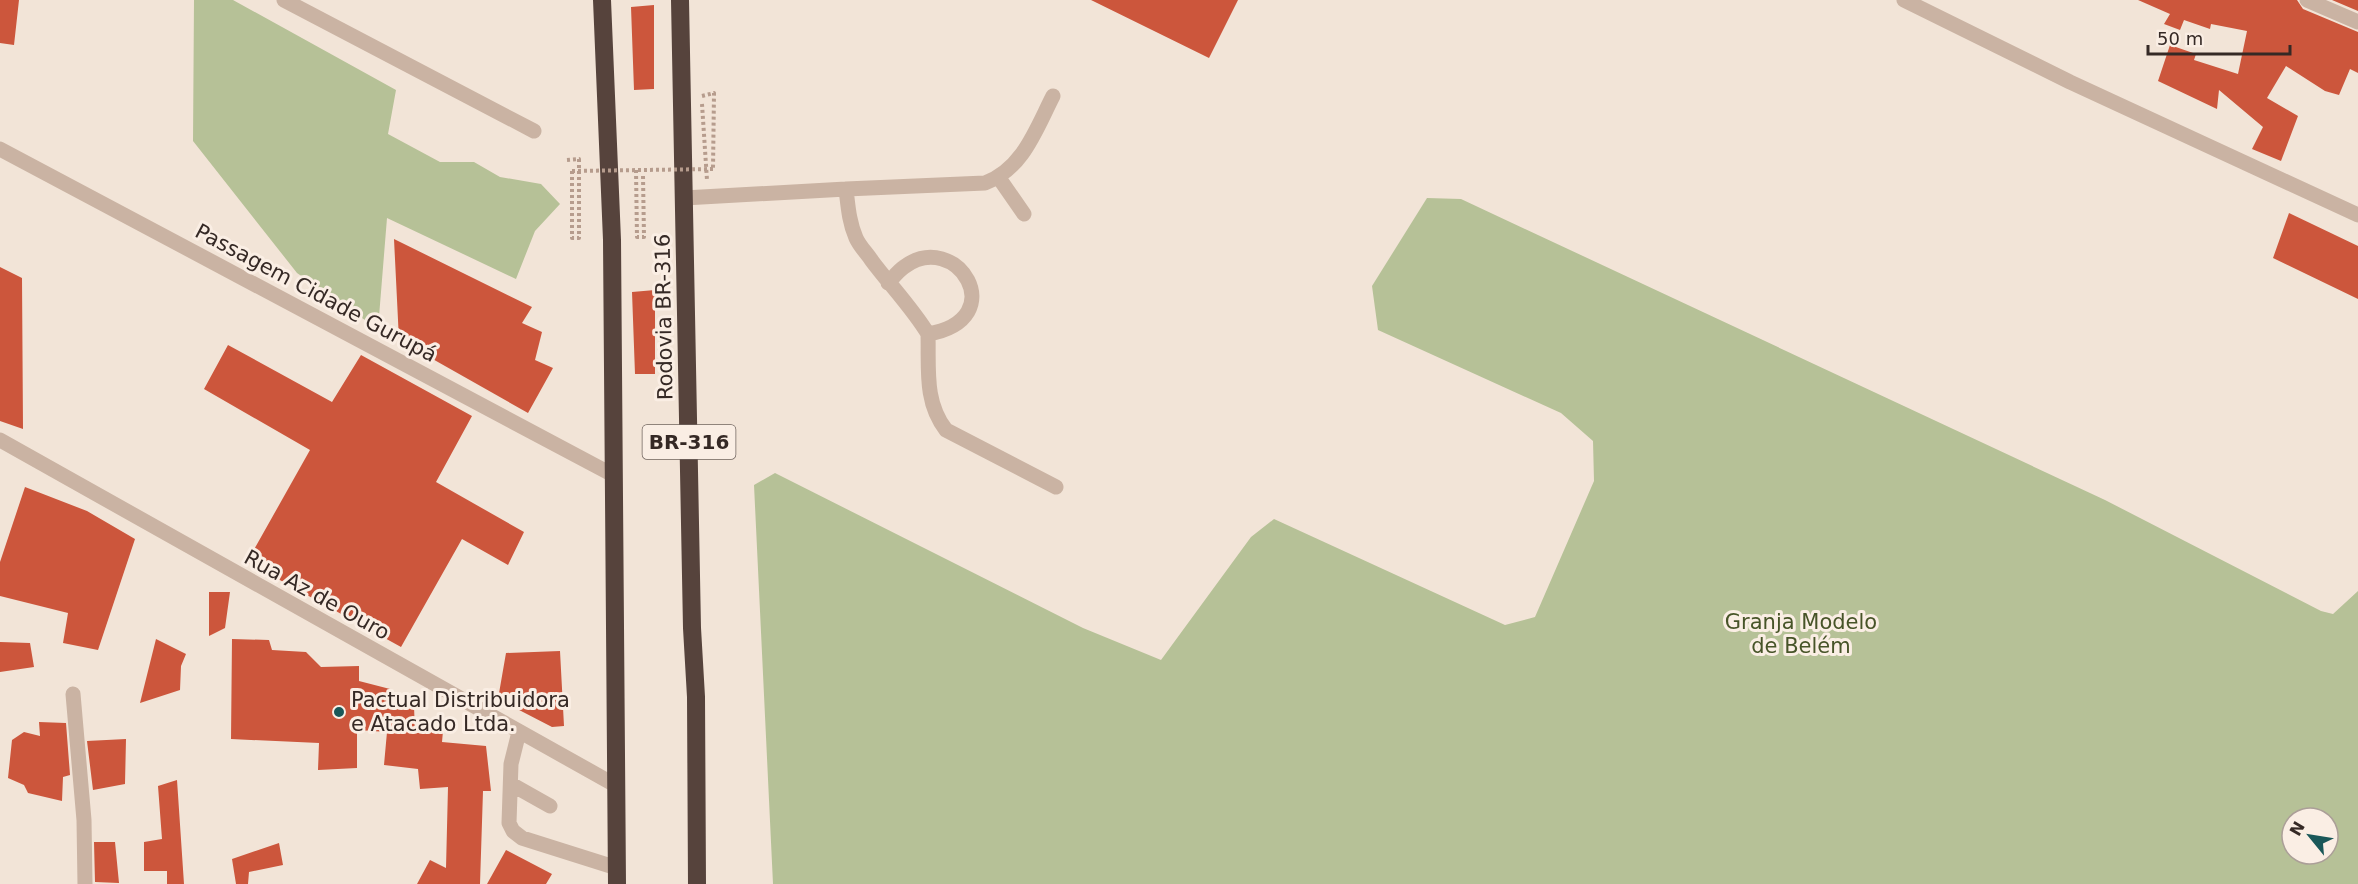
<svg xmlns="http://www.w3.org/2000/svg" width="2358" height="884" font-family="'DejaVu Sans',sans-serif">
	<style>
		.green { fill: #b6c197; fill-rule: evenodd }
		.building { fill: #cc563c }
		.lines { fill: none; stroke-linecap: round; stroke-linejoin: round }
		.path { stroke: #b69c8d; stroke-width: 4; stroke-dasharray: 3 3; stroke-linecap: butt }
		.minor { stroke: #cab3a3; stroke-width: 15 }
		.highway { stroke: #56433c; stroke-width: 18 }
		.path-bridge { stroke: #b69c8d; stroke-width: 4; stroke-dasharray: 3 3; stroke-linecap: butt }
		.poi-dot { fill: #195758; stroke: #faeee4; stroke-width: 2 }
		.labels { text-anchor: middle; stroke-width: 6; stroke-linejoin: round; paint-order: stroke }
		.shield { fill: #faeee4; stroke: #70645e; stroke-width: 1.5 }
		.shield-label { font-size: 20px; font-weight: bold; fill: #352925 }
		.street-label { font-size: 21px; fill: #352925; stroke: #faeee4 }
		.park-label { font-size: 21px; fill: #475428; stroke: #faeee4 }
		.poi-label { font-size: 21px; fill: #352925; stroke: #faeee4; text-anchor: start }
	</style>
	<rect width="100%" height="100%" fill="#f2e4d7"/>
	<path class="green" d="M194 0H233L396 90 388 134 440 162H474L500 177 541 184 560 204 535 231 516 279 387 218 378 329 297 273 193 141Z
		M1427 198 1461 199 2105 500 2321 611 2333 614 2358 591V884H773L754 485 775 473 1083 628 1161 660 1251 537 1274 519 1505 625 1535 617 1594 481 1593 441 1561 413 1378 330 1372 286ZM2292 818H2328V854H2292Z"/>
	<path class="building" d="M0 0H19L14 45 0 43Z
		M1091 0H1238L1209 58Z
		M2138 0H2297L2303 9 2358 32V73L2350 69 2339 95 2325 91 2286 66 2267 98 2298 116 2281 161 2252 149 2263 127 2219 90 2217 109 2158 81 2170 45 2196 54 2194 60 2238 74 2247 31 2211 24 2210 29 2184 20 2180 30 2164 24 2170 14Z
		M2332 0H2358V11Z
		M654 5V89L634 90 631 7Z
		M2289 213 2358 246V299L2273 258Z
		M394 239 532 307 522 323 542 332 535 360 553 368 528 413 399 340Z
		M0 267 22 278 23 429 0 421Z
		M655 290V374H635L632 292Z
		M228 345 332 402 361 355 472 416 436 482 524 532 508 565 462 539 401 647 247 562 310 450 204 389Z
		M25 487 87 511 135 539 98 650 63 643 68 613 0 596V562Z
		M209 592H230L225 628 209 636Z
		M156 639 186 654 181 666 180 690 140 703Z
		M232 639 269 640 272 650 306 652 321 667 359 666V681L390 689 389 703 414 706 415 733 443 731 442 742 486 746 491 791H483L480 884H417L430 860 446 868 448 787 420 789 418 769 384 765 387 732 357 730V768L318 770 319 743 231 739Z
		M0 642 30 643 34 667 0 672Z
		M560 651 564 726 552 727 498 699 506 653Z
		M39 722 66 723 70 775 63 777 62 801 28 793 24 785 8 778 12 740 24 732 40 736Z
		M126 739 125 784 93 790 87 741Z
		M177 780 184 884H167V871H144V842L162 839 158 786Z
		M94 842H115L119 883 95 882Z
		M279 843 283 865 249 872 248 884H236L232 859Z
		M506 850 552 874 546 884H487Z"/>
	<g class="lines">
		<path class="path" d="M702 96 714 93 713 169
			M702 104 707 180
			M567 160 579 159V238H572V171
			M636 170 637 237H644L643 176"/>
		<path class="minor" d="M284 0 534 131
			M1904 0 2070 82 2358 215
			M2307 0 2358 22
			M0 149 613 475
			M999 178 1024 214
			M684 198 846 189
			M888 283C893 278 898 271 904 267 956 228 1014 319 928 334 913 309 890 285 872 261 867 253 860 247 856 238 849 222 848 206 846 189L985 183C1023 169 1036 129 1053 96
			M928 334C929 368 924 402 946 430L1056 487
			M0 440 615 785
			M73 694 84 820 85 884
			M519 732 511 764 509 823 513 831 522 838 617 868
			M511 784 550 806"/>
		<path class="highway" d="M602 0 612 240 617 884
			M680 0 692 628 696 697 697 884"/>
		<path class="path-bridge" d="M572 171 713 169"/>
	</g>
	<circle class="poi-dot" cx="339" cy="712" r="6"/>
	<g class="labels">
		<rect class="shield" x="642.5" y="425" width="93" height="34" rx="4.5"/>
		<g class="shield-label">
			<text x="689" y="449">BR-316</text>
		</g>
		<g class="street-label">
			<text transform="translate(316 293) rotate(28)" y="7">Passagem Cidade Gurupá</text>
			<text transform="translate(664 317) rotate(-91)" y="7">Rodovia BR-316</text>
			<text transform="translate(317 595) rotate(29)" y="7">Rua Az de Ouro</text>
		</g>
		<g class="park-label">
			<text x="1801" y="629">Granja Modelo<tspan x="1801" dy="24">de Belém</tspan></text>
		</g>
		<g class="poi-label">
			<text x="351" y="707">Pactual Distribuidora<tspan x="351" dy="24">e Atacado Ltda.</tspan></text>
		</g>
	</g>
	<g transform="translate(2310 836) rotate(300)"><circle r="28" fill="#faeee4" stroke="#ab9f98" stroke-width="1.5"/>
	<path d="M0-4.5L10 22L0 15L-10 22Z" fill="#195758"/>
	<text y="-9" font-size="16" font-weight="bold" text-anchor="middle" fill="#352925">N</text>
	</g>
	<path d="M2148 45v9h142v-9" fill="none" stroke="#352925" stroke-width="3"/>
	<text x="2157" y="45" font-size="18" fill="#352925" stroke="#faeee4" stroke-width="4.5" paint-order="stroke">50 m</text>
</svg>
